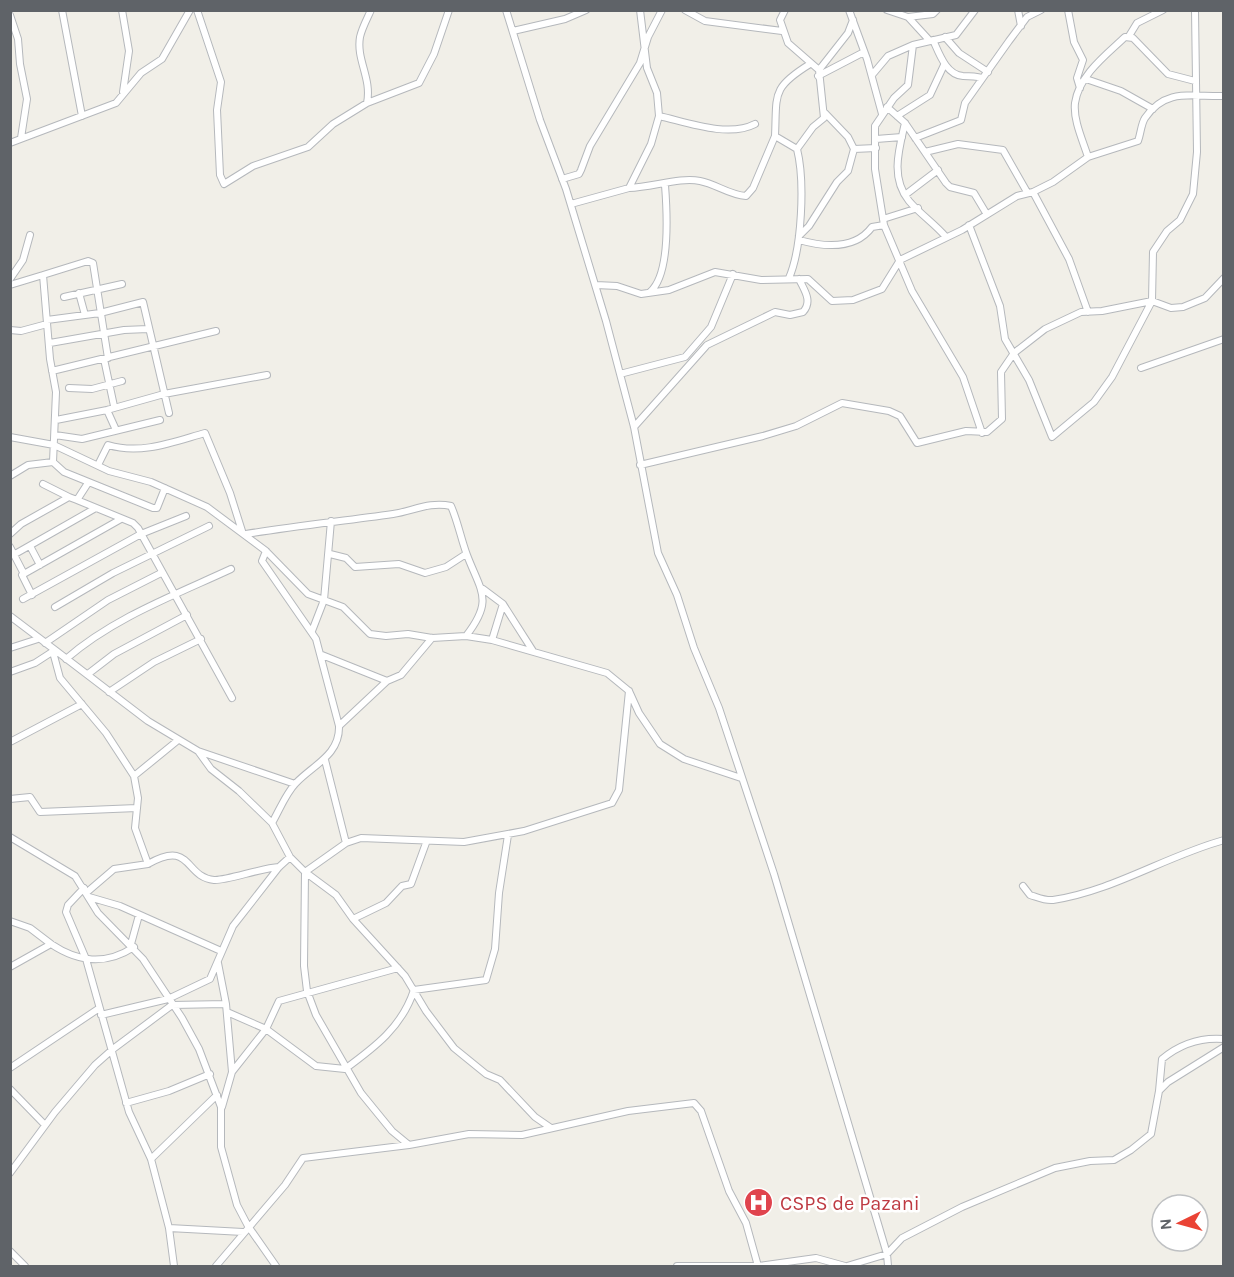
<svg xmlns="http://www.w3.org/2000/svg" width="1234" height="1277" font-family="Karla,sans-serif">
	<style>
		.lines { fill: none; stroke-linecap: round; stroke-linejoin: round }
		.minor-casing { stroke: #b5b8bc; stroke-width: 8 }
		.minor { stroke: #fff; stroke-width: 6 }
		.labels { text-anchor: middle; stroke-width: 5; stroke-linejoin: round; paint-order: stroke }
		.health-label { font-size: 20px; fill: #be3a42; stroke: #fff; text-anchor: start }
	</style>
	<rect width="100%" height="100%" fill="#f1efe8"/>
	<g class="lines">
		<defs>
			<path id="minor" d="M62 10 82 116
				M122 10 129 51 123 92
				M197 10 221 82 217 110 220 175 224 184 253 166 308 147 333 124 367 103 419 83 434 54 449 10
				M506 10 540 120 566 189 606 321 634 427 658 553 677 595 694 648 719 708 774 874 887 1254 888 1266
				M685 10 705 21 782 31
				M785 10 780 20 788 43 819 70
				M849 10 867 59 882 114
				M887 10 908 17 930 41
				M975 10 956 35 913 45 908 85 894 98 875 126V169L884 225 912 291 963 377 982 433
				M1018 10 1021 26
				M1068 10 1074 42 1083 60 1077 78 1080 88
				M10 15 18 39 20 64 27 99 21 138
				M908 17 933 14 937 10
				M513 31 565 19 586 10
				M1129 36 1137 23 1163 10
				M945 37 959 53 988 72
				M933 40C939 53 946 75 963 76 971 76 975 76 982 78
				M872 75 888 56 913 45
				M818 76 864 52
				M1086 79 1121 91 1153 109
				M367 103C372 78 356 60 360 37 362 28 367 19 371 10
				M887 107 905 123 946 183 950 187 974 193 986 213
				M825 113 848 137 854 149
				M659 116C686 122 728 138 755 124
				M897 116 930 95 944 65
				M905 123C899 149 890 178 909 201 920 214 935 224 946 237
				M775 136C777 94 771 88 810 64
				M915 138 961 120 965 103 1009 41 1027 17 1041 10
				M876 139 902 137
				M10 143 116 103 141 73 162 59 190 10
				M797 149 813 127 824 118 819 70 848 33 853 20
				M925 152 958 144 1003 150 1027 192
				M1088 157C1083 141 1073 120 1075 103 1079 75 1106 55 1125 37L1133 38 1168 74 1195 81
				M562 179 579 174 581 170 590 146 640 63 648 37 662 10
				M629 188C653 187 680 177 700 181 716 184 729 195 746 196L753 188 775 136 797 149C805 181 802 248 789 278
				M1033 192 1069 259 1088 312
				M905 195 938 170
				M571 204 629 188 651 144 659 116 657 93 647 68 640 10
				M883 219 918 208
				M969 225 1000 306 1005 339 1029 380 1052 437 1094 402 1112 377 1152 301 1153 252 1167 231 1180 220 1193 194 1197 152 1195 10
				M799 236 809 226 837 182 848 171 854 149 876 148
				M799 240C824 247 855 250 872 227L884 225
				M43 275 88 261 93 263 108 358
				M10 279 23 260 30 235
				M10 285 43 275 50 359 56 392 53 462 28 465 10 476
				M596 285 617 286 641 294 669 290 715 272 761 280 808 279 832 301 853 300 882 289 900 260 962 230 1017 196 1033 192 1053 182 1088 157 1138 141C1141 133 1141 124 1145 118 1166 87 1193 97 1224 96
				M650 292C671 274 667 211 665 185
				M79 293 85 315
				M64 297 122 284
				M47 320 100 313 143 302 169 413
				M10 330 21 331 47 324
				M50 343 124 330 148 329
				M104 359 114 406
				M1141 368 1224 339
				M52 371 216 331
				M620 374 685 357 711 327 733 274
				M69 388 92 389 122 381
				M107 410 116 430
				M56 420 107 410 164 394 267 375
				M634 427 707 345 775 312 790 315 803 312C813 301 804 290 799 279
				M55 435 82 439 160 420
				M10 437 54 445 109 471 151 482 207 507 266 551 308 594 343 607 370 634 386 636 408 634 432 638 466 636 492 640 607 673 629 691 639 713 660 744 684 759 741 778
				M53 462 64 472 153 508H157L165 488
				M98 465 108 445C141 455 173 442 205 433L230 493 242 531
				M640 465 763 436 796 426 842 403 889 411 900 416 917 443 966 431 987 432 1002 419 1001 372 1014 353 1045 329 1081 312 1102 311 1152 301 1171 308 1183 307 1205 298 1224 278
				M43 484 69 497
				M77 500 133 523 138 528 232 698
				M10 534 21 524 69 497 77 500 88 483
				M246 534C295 526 344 521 393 514 413 511 430 501 451 506 458 522 461 539 467 555 481 592 494 600 466 636
				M30 546 40 565
				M10 547 24 574
				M266 551 262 561 316 639 339 726
				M15 554 94 509
				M330 554 346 558 355 567 399 564 425 573 446 567 466 554
				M483 589 503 604 533 651
				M32 595 22 575 121 519
				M23 599 141 534 186 516
				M55 607 113 573 209 526
				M10 616 55 650
				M312 631 324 600 331 521
				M492 640 503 604
				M45 643 108 600 161 573
				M10 648 38 639
				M53 652 60 678 106 733 134 776 138 798 135 828 148 864C192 839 184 877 214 880 226 881 261 868 279 867
				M322 655 387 681
				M66 659C113 618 175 595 231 569
				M10 672 35 663 55 650 148 721 198 751 211 769 239 791 272 823 290 857 305 872 304 966 307 991 316 1015 361 1093 392 1131 409 1145 469 1134 522 1135 628 1111 694 1103 701 1111 729 1191 746 1223 758 1266
				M88 674 114 654 187 615
				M109 692 154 662 201 639
				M10 742 82 704
				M198 751 295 784
				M325 760 346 843
				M134 776 177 741
				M10 799 30 797 40 812 137 808
				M272 823C279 811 286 793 296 783 313 765 340 755 339 726L387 681 401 675 432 638
				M10 837 75 876 98 913 143 959 182 1018 199 1049 221 1107V1147L237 1205 248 1226 276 1266
				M1023 886 1030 895C1037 897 1045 901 1053 900 1113 891 1166 856 1224 840
				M84 888 68 905 66 912 86 959 129 1112 151 1159 169 1228 174 1266
				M86 893 114 869 148 864
				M89 897 120 906 221 951
				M353 919 386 903 402 886 411 884 426 843
				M10 921 30 928 51 944
				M131 944 139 915
				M218 963 226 1004
				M10 967 51 944C78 962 105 966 134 947
				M227 1012 266 1029 316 1066 345 1069C375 1047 402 1027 414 990L486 980 495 949 499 893 508 835
				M101 1015 168 999 210 979 233 926 279 867 290 857
				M10 1068 98 1009
				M10 1089 45 1125
				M1159 1091 1162 1059C1180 1044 1200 1037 1224 1039
				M126 1103 169 1091 210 1074
				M222 1107 232 1072 266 1029 279 1001 398 968
				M551 1128 535 1117 500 1080 486 1074 454 1048 426 1011 405 976 353 919 336 895 305 872 346 843 361 838 464 842 524 831 612 803 619 790 629 691
				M151 1159 217 1095
				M10 1173 55 1112 95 1065 113 1049 172 1005 226 1004 232 1072
				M169 1228 243 1232
				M10 1251 25 1266
				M216 1266 285 1185 303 1158 409 1145
				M677 1266H758L816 1258 845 1266
				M847 1266 887 1254 902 1238 962 1207 1055 1168 1090 1161 1114 1160 1131 1150 1151 1134 1159 1091 1168 1082 1224 1047"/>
		</defs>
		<use href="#minor" class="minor-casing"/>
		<use href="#minor" class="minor"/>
	</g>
	<defs>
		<symbol id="hospital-disc" viewBox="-11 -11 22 22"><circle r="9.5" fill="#e0444e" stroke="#fff"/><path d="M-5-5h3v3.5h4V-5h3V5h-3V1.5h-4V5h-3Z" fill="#fff"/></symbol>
	</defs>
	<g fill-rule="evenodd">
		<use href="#hospital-disc" x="742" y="1186" width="33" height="33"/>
	</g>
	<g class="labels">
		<g class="health-label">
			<text x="780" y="1210">CSPS de Pazani</text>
		</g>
	</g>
	<rect width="1234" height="1277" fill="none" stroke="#5f6368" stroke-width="24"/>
	<g transform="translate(1180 1223) rotate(265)"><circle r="28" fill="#ffffff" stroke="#bfc1c3" stroke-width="1.5"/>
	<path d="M0-4.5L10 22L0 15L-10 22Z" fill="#ea4335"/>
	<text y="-9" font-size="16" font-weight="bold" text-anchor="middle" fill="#5f6368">N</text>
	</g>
</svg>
